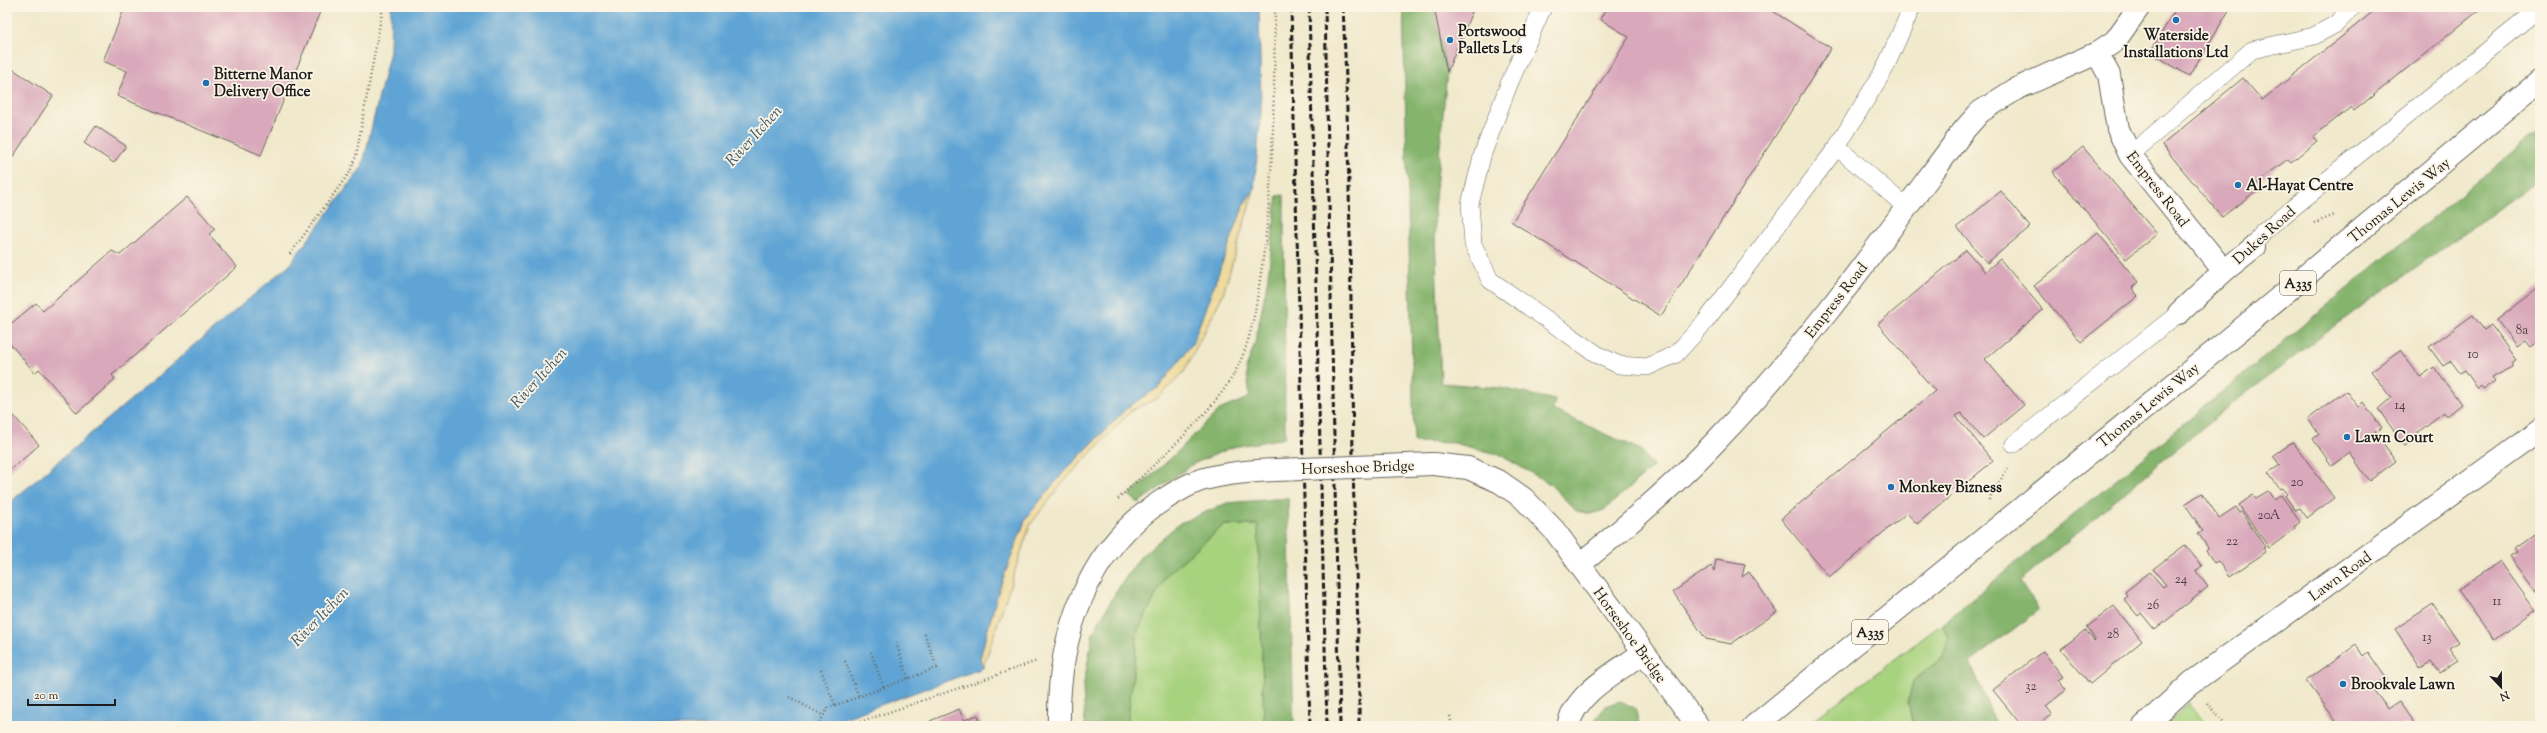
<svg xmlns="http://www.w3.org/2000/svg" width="2547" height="733" font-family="'Sorts Mill Goudy',serif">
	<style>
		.green { fill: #a7d27e; stroke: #62774d }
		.forest { fill: #85b46d; stroke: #506844 }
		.sand { fill: #eeda9e; stroke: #857b5d }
		.water { fill: #5fa4d4; stroke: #3e6078 }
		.building { fill: #d9a9bb }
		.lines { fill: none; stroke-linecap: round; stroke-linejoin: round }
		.service-casing { stroke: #66645a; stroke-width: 18 }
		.minor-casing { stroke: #66645a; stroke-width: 24 }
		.primary-casing { stroke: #66645a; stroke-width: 24 }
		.path { stroke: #66645a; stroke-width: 2.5; stroke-dasharray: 1 3; stroke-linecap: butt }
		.service { stroke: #fff; stroke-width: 17 }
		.minor { stroke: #fff; stroke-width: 22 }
		.primary { stroke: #fff; stroke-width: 22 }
		.rail { stroke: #1c1c1c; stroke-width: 3; stroke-dasharray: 6 3; stroke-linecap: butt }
		.minor-bridge-casing { stroke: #66645a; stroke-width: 24; stroke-linecap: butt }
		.minor-bridge { stroke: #fff; stroke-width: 22 }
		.poi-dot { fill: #1f6fb2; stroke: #fcf5e5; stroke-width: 1.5 }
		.labels { text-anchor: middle; stroke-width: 3.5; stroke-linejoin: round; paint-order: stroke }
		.number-label { font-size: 13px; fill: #4b3f44 }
		.shield { fill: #fcf5e5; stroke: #5f5d58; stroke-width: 1 }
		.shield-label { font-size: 14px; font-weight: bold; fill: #1c1c1c }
		.poi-label { font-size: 15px; font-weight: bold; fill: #1c1c1c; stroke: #fcf5e5; text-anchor: start }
		.street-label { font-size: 15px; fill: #1c1c1c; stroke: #fcf5e5 }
		.water-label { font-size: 16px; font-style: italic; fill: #3a596f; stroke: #fcf5e5 }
	</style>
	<rect width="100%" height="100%" fill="#fcf5e5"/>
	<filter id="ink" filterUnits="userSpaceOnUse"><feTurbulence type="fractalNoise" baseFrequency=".025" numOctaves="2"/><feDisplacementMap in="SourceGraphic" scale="8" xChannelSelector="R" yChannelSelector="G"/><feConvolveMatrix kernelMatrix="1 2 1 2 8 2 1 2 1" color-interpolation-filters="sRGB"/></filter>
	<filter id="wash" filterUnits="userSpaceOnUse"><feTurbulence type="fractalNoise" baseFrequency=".012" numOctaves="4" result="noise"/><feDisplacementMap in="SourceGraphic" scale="16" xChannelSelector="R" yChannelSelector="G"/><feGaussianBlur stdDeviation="0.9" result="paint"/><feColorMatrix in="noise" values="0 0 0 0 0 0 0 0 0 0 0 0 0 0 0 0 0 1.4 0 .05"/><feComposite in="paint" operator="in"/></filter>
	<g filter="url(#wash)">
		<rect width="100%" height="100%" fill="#f0e9cc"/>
		<path class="green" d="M1224 525H1258L1264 726H1127L1138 630 1167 574Z
			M1942 624 1949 638 1942 659 1913 681 1908 703 1913 726H1805Z
			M2188 704 2209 726H2164Z"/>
		<path class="forest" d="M1403 7H1434L1447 72 1434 209 1441 383 1501 388 1555 400 1553 410 1641 450 1653 467 1604 510 1591 514 1576 511 1550 484 1500 455 1454 443 1414 442Z
			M2540 129V179L2367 302 2212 419 2020 581 2039 610 1970 662 1997 726H1913L1908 703 1913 681 1942 659 1949 638 1942 624Z
			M1284 195 1285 438 1233 447 1193 464 1138 503 1129 495 1168 461 1219 410 1250 397 1246 368 1255 343 1268 278 1277 196Z
			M1288 498 1294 726H1264L1258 525H1224L1167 574 1138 630 1127 726H1085L1083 688 1093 633 1117 590 1141 556 1180 523 1227 503Z
			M1620 701 1635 708 1639 723 1643 726H1590L1606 706Z"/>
		<path class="sand" d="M1254 190 1223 294 1184 372 1158 398 1132 410 1065 480 1030 525 983 668 980 658 998 592 1026 518 1062 474 1128 407 1159 387 1192 344 1245 202Z"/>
		<path class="water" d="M391 7H1259L1261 111 1254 190 1245 202 1192 344 1159 387 1128 407 1062 474 1026 518 998 592 980 658 983 668 839 720 835 726H7V505L290 264 362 167 390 51Z"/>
		<g id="blocks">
			<path class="building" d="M125 7H322L261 155 117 96 127 71 103 61Z
				M1434 7H1474L1447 72Z
				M1607 7H1766L1831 48 1661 316 1512 222 1629 37 1600 19Z
				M2177 7H2231L2189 76 2150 52Z
				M2379 7H2483L2354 111 2351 107 2313 137 2317 141 2291 162 2288 159 2257 182 2261 187 2222 217 2162 145 2243 78 2262 100Z
				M11 68 53 96 7 166V74Z
				M96 126 126 146 114 163 84 143Z
				M2083 147 2157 234 2126 259 2053 172Z
				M2001 191 2030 227 1987 263 1957 227Z
				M187 197 215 229 209 234 237 267 112 375 115 379 77 413 39 369 35 373 7 340V327L36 303 43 311 112 251 120 255Z
				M2098 233 2138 282 2132 288 2138 296 2081 342 2034 286Z
				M1966 250 1985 272 2000 259 2043 310 1985 359 2024 405 1983 439 1961 413 1956 416 1993 461 1917 524 1907 513 1829 577 1781 519 1935 391 1878 324Z
				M2540 287V339L2530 346 2525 340 2516 346 2497 320Z
				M2473 315 2484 330 2491 325 2516 360 2513 362V367L2491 378 2494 382 2483 389 2481 386 2478 389 2465 370 2460 373 2451 361 2443 366 2429 347Z
				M2400 350 2420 377 2434 367 2461 404 2446 416 2444 412 2418 432 2420 435 2405 446 2378 409 2391 398 2371 371Z
				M2346 391 2358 407 2363 402 2382 428 2375 432 2396 461 2369 481 2350 453 2332 466 2313 439 2319 434 2308 419Z
				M7 408 39 445 7 473Z
				M2293 442 2334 498 2307 518 2300 508 2295 510 2285 496 2287 494 2282 488 2280 489 2268 473 2280 465 2273 456Z
				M2268 491 2274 500 2281 495 2300 522 2294 527 2295 529 2269 548 2239 505 2253 495 2256 498Z
				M2202 493 2219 518 2236 507 2239 512 2241 511 2265 547 2263 548 2266 552 2229 577 2218 561 2214 563 2206 550 2208 548 2198 533 2203 531 2185 504Z
				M2540 529V589L2536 592 2510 556 2517 552 2514 548Z
				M2185 545 2202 566 2196 571 2208 587 2155 630 2141 613 2138 616 2124 599 2128 596 2125 592 2150 572 2163 587 2166 585 2153 569Z
				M1716 559 1745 564 1742 577 1749 572 1777 612 1731 644 1706 639 1673 592 1711 566 1714 571Z
				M2500 561 2535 610 2494 640 2458 590Z
				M2433 604 2459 642 2449 648 2458 661 2440 673 2432 662 2421 668 2395 629Z
				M2114 606 2142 641 2090 684 2061 649 2085 630 2094 641 2095 640 2087 627Z
				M2356 645 2363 656 2368 652 2386 678 2372 688 2388 709 2399 702 2416 726H2329L2336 721 2306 680Z
				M2043 651 2063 677 2058 680 2066 690 2046 706 2052 714 2037 726H2022L1993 690Z
				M959 709 964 720 978 715 982 726H932L930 721Z"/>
		</g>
	</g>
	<g filter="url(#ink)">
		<use href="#blocks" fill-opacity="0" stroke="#66645a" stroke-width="1"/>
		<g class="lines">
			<defs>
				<path id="service" d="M1543 7 1509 84 1483 153 1470 204 1473 244 1490 280 1598 355 1619 365 1647 367 1676 354 1705 322 1837 147 1884 70 1912 7
					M1837 147 1906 207
					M2130 155 2252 50 2314 36 2336 24 2353 7
					M2254 247 2263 232 2535 12
					M2014 444 2179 313"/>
				<path id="minor" d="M2097 53 2109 75 2118 129 2130 155 2224 271
					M2179 313 2224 271 2254 247
					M1433 464 1468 468 1500 482 1523 498 1555 531 1698 726
					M1580 564C1628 525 1675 485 1717 440 1809 344 1885 236 1964 130L1980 112 2016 89 2097 53 2115 41 2139 7
					M1059 726C1057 638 1086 549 1163 500 1174 493 1188 484 1201 480 1225 473 1250 471 1276 470
					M1568 726C1576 692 1617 672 1643 653
					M2144 726 2191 683 2540 430"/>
				<path id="primary" d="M1754 726 2216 350 2540 81"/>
			</defs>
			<use href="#service" class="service-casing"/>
			<use href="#minor" class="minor-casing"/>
			<use href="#primary" class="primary-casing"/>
			<path class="path" d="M2314 223 2335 215
				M290 254 350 172 356 156 383 7
				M1118 499C1154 464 1202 423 1229 382 1251 348 1255 312 1261 273 1274 185 1274 96 1275 7
				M1990 500 1991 495 2009 466
				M896 643 909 679
				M871 652 884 688
				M845 661 859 697
				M821 670 835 705
				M789 697 824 716
				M2207 703 2226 726
				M1450 716 1452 726
				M776 720 787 726
				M818 726 828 708 937 668 924 632
				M849 726 1037 661"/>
			<use href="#service" class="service"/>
			<use href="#minor" class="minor"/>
			<use href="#primary" class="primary"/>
			<path class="rail" d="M1291 7 1310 726
				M1309 7 1327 726
				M1325 7 1340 726
				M1343 7C1350 156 1351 306 1353 455 1354 545 1360 636 1359 726"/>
			<defs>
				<path id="minor-bridge" d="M1276 470 1433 464"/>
			</defs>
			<use href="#minor-bridge" class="minor-bridge-casing"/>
			<use href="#minor-bridge" class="minor-bridge"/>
		</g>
	</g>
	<g class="poi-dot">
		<circle cx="2176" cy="20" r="4"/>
		<circle cx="1450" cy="40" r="4"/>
		<circle cx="206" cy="83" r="4"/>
		<circle cx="2238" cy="185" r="4"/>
		<circle cx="2347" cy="437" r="4"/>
		<circle cx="1891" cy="487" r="4"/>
		<circle cx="2343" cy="684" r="4"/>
	</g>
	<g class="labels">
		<g class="number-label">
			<text x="2522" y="334">8a</text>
			<text x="2473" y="358">10</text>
			<text x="2400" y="409">14</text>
			<text x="2297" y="486">20</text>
			<text x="2269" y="519">20A</text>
			<text x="2232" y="545">22</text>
			<text x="2181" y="583">24</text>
			<text x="2497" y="605">11</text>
			<text x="2153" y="609">26</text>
			<text x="2113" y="638">28</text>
			<text x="2427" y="641">13</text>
			<text x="2031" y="690">32</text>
		</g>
		<g class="shield">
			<rect x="2280" y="271" width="36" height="24" rx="3"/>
			<rect x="1852" y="620" width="36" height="24" rx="3"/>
		</g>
		<g class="shield-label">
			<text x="2298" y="288">A335</text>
			<text x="1870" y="637">A335</text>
		</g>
		<g class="poi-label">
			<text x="1458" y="36">Portswood<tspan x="1458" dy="17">Pallets Lts</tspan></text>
			<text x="2176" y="40" text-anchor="middle">Waterside<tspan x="2176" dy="17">Installations Ltd</tspan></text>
			<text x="214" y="79">Bitterne Manor<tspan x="214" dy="17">Delivery Office</tspan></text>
			<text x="2246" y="190">Al-Hayat Centre</text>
			<text x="2355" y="442">Lawn Court</text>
			<text x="1899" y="492">Monkey Bizness</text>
			<text x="2351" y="689">Brookvale Lawn</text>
		</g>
		<g class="street-label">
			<text transform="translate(2158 189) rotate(52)" y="5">Empress Road</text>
			<text transform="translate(2399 200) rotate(-39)" y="5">Thomas Lewis Way</text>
			<text transform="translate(2264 235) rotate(-42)" y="5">Dukes Road</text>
			<text transform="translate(1836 300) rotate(-52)" y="5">Empress Road</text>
			<text transform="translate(2148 405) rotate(-39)" y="5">Thomas Lewis Way</text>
			<text transform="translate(1358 467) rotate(-2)" y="5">Horseshoe Bridge</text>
			<text transform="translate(2340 576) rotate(-36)" y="5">Lawn Road</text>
			<text transform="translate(1630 635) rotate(54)" y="5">Horseshoe Bridge</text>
		</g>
		<g class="water-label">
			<text transform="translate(753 135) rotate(-48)" y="6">River Itchen</text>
			<text transform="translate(538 377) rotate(-48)" y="6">River Itchen</text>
			<text transform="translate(319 616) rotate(-46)" y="6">River Itchen</text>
		</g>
	</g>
	<rect width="2547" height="733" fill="none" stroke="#fcf5e5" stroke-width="24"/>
	<g transform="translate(2501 687) rotate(158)" stroke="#fcf5e5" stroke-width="3" paint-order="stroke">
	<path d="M0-3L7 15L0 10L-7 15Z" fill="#1c1c1c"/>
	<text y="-6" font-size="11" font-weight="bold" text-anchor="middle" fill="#1c1c1c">N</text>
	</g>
	<path d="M28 699v6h87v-6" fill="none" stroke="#1c1c1c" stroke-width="2"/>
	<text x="34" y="699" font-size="12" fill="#1c1c1c" stroke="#fcf5e5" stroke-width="3" paint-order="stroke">20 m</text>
</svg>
